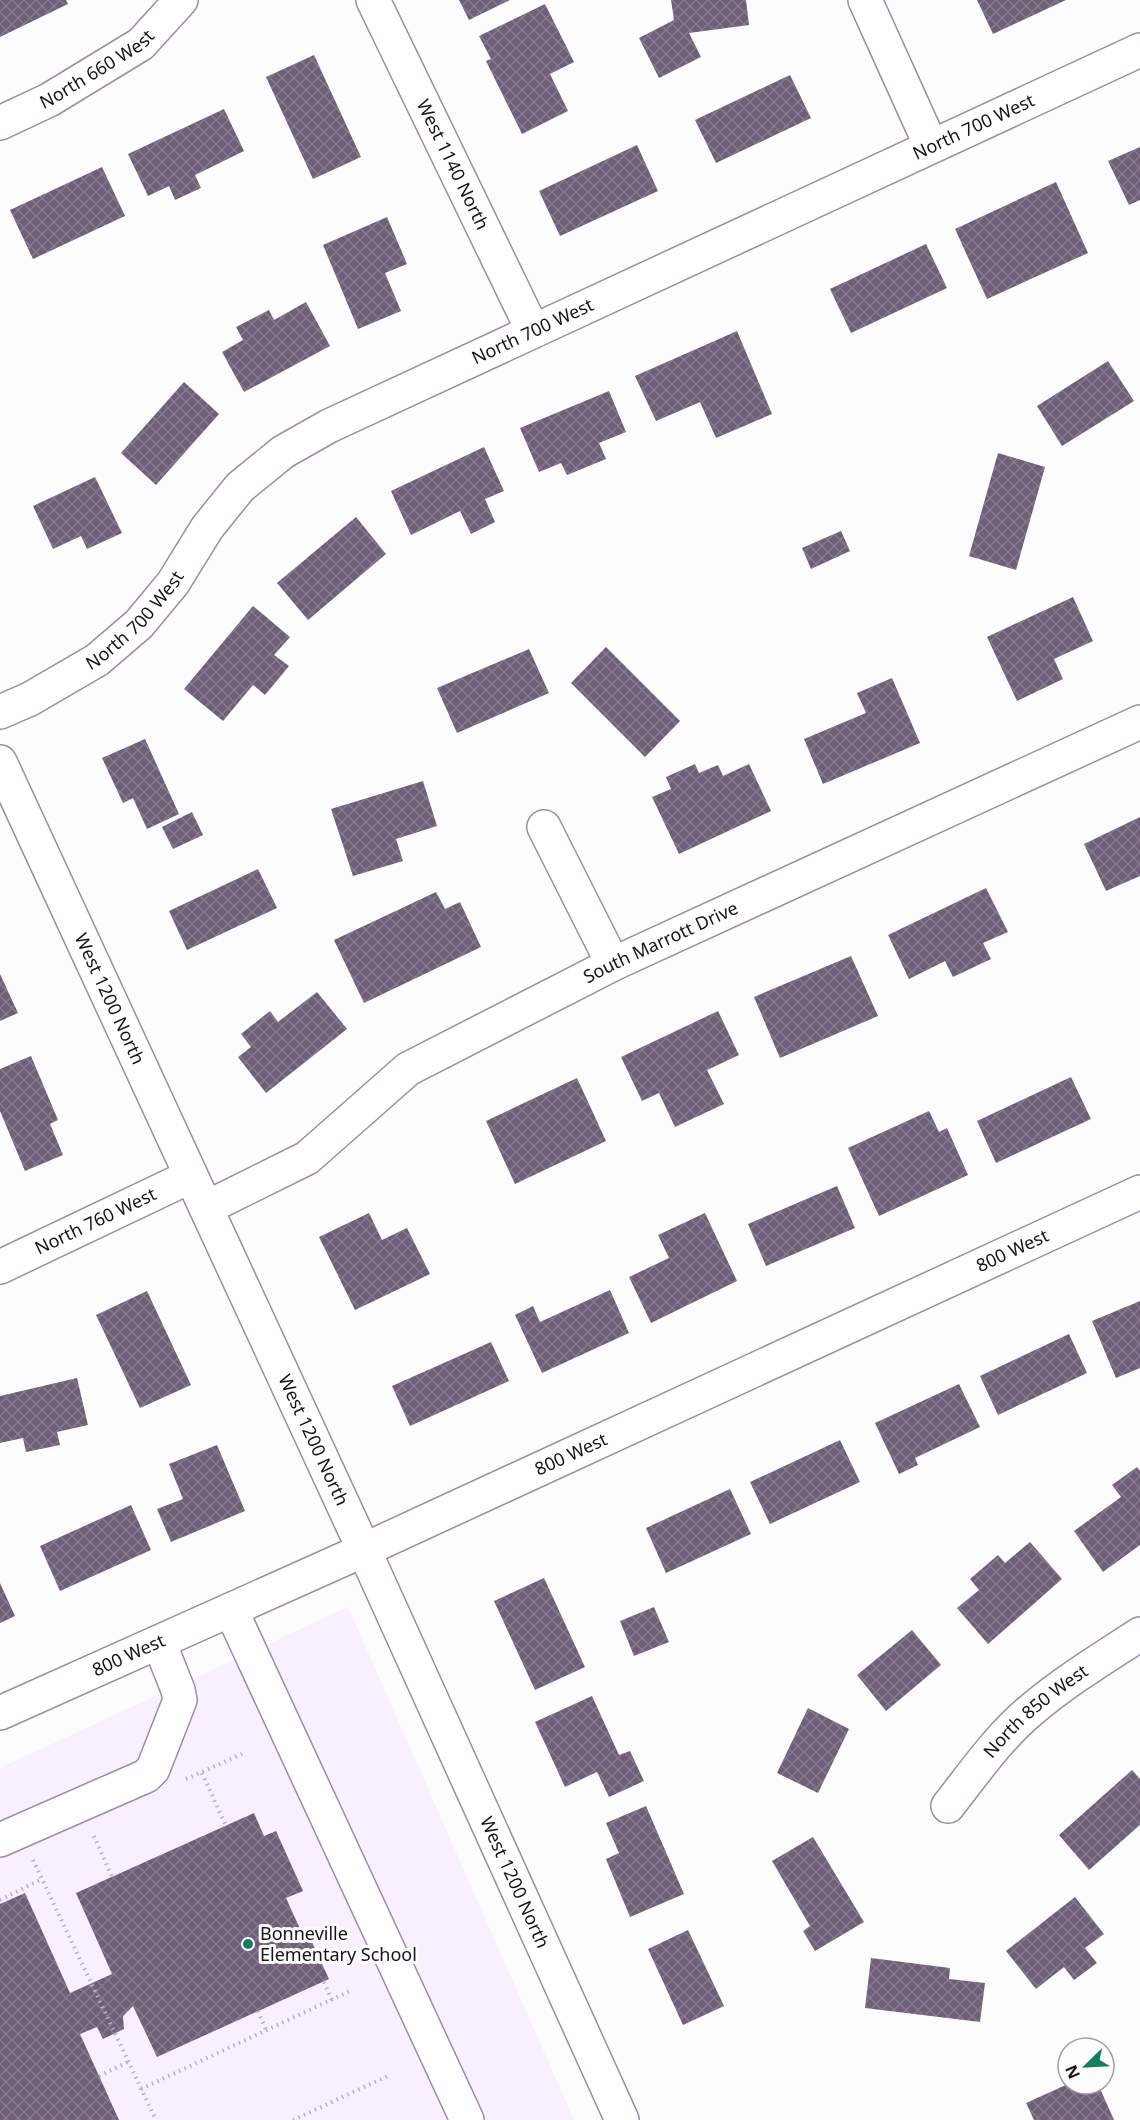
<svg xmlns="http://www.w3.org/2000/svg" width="1140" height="2120" font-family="'Noto Sans',sans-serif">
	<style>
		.built { fill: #f9effe }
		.building { fill: url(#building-cross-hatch) }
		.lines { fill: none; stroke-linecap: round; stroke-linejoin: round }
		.minor-casing { stroke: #9e8ba7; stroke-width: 36 }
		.path { stroke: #b6b4b7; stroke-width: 4; stroke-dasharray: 1.5 4.5; stroke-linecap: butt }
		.minor { stroke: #fff; stroke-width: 33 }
		.poi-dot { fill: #117f5c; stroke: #fcfcfc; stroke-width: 2 }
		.labels { text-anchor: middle; stroke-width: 6; stroke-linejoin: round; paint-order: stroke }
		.street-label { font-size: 18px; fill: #18111b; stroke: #fcfcfc }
		.poi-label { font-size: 18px; fill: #18111b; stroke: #fcfcfc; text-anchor: start }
	</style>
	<defs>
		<pattern id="building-cross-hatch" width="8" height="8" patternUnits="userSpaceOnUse" patternTransform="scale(1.5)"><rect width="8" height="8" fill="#705f79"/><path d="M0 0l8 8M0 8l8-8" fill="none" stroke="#867a8d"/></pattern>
	</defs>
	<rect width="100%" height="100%" fill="#fcfcfc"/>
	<path class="built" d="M348 1607 574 2120H0V1768Z"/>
	<path class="building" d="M0 0H66L68 4 0 37Z
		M459 0H510L469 20Z
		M671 0H746L749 25 689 33 701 57 659 78 639 38 674 20Z
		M977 0H1066L993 34Z
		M545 4 574 62 550 74 568 111 522 134 486 61 491 59 479 36Z
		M314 55 361 157 313 179 266 77Z
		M790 75 811 118 716 163 695 120Z
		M224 109 244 151 195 175 201 188 175 200 169 186 148 196 128 154Z
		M637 145 658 191 560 236 539 191Z
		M1140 147V200L1129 205 1108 161Z
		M102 167 125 216 33 259 10 210Z
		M1056 182 1088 253 987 299 955 229Z
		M387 217 407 264 385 273 401 311 358 329 323 245Z
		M926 244 947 288 851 333 830 289Z
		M306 302 330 346 244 392 222 352 243 340 236 327 269 310 274 320Z
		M737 331 772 414 716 438 700 402 656 421 635 376Z
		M1108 361 1134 401 1062 446 1037 406Z
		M184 382 219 414 156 485 121 453Z
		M609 391 626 432 599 443 606 459 567 475 561 463 539 472 520 428Z
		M484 447 504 491 485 499 495 522 471 534 460 511 411 535 391 491Z
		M998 453 1045 467 1016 570 969 556Z
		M95 477 122 533 87 549 81 536 53 549 33 506Z
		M356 517 386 554 308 620 277 583Z
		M841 531 850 551 811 569 802 548Z
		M1073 597 1093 641 1054 659 1063 679 1017 701 987 637Z
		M253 606 290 637 274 655 289 666 265 695 253 685 223 721 184 689Z
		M606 647 680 721 645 757 571 683Z
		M529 649 549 693 457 733 437 688Z
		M892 678 920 743 823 784 804 739 866 713 857 693Z
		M145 739 179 814 147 829 133 798 123 803 102 758Z
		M695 764 699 773 718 765 723 776 749 764 771 811 679 854 652 797 671 789 666 777Z
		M423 781 437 826 396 839 403 861 353 876 331 809Z
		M192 812 203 835 173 849 162 827Z
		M1140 817V876L1106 891 1084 844Z
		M258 869 277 908 187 950 169 911Z
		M986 888 1008 932 983 943 991 959 953 977 945 961 909 979 888 935Z
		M436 892 445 909 460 902 481 947 364 1003 334 940Z
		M851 956 878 1016 780 1058 754 997Z
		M0 974 18 1013 0 1021Z
		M317 992 347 1029 266 1093 238 1057 251 1047 241 1034 270 1011 278 1022Z
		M718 1011 739 1055 707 1070 724 1104 675 1127 659 1093 642 1101 621 1057Z
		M31 1056 58 1120 50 1124 63 1155 25 1171 0 1111V1069Z
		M1071 1077 1091 1119 996 1163 977 1121Z
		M577 1078 606 1141 515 1184 486 1121Z
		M929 1111 939 1132 947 1128 968 1175 879 1216 848 1148Z
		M837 1186 855 1228 766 1266 748 1224Z
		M369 1213 382 1240 407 1228 430 1274 355 1310 319 1237Z
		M705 1213 737 1281 651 1323 629 1277 669 1258 658 1235Z
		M610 1290 629 1333 542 1373 515 1315 533 1306 540 1322Z
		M147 1291 191 1385 140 1408 96 1315Z
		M1140 1301V1368L1116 1378 1092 1321Z
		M1069 1334 1087 1373 998 1415 980 1376Z
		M491 1342 509 1381 410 1426 392 1386Z
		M77 1378 88 1425 57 1432 60 1445 26 1452 23 1438 0 1443V1396Z
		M959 1384 980 1427 915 1458 918 1465 899 1474 875 1423Z
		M840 1440 860 1482 770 1524 750 1482Z
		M217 1445 245 1511 171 1542 157 1509 183 1499 169 1464Z
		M1137 1467 1140 1471V1545L1103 1572 1074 1531 1121 1497 1112 1485Z
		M730 1489 751 1534 666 1573 646 1528Z
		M131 1505 151 1550 60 1591 40 1546Z
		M1030 1542 1062 1579 988 1644 957 1608 979 1590 970 1579 998 1555 1005 1563Z
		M544 1578 585 1667 535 1690 494 1601Z
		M0 1583 15 1616 0 1623Z
		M654 1607 669 1642 634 1656 620 1621Z
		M912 1630 941 1665 886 1711 857 1675Z
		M592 1696 619 1755 630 1751 644 1781 609 1797 597 1772 565 1787 535 1722Z
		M808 1708 849 1729 818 1793 777 1773Z
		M1132 1770 1140 1779V1825L1089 1870 1059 1835Z
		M646 1806 684 1894 630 1917 606 1859 619 1853 606 1823Z
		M254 1813 264 1836 276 1831 303 1891 286 1898 301 1931 306 1929 329 1979 157 2057 133 2006 123 2016 124 2029 103 2039 97 2027 80 2034 119 2120H0V1904L25 1893 70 1993 112 1974 76 1893Z
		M813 1837 864 1922 815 1951 803 1931 810 1926 772 1861Z
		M1075 1897 1104 1934 1085 1948 1097 1963 1074 1980 1064 1967 1036 1989 1006 1951Z
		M688 1930 724 2006 683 2025 648 1949Z
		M871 1958 950 1968 949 1979 985 1983 980 2022 865 2008Z
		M1068 2084H1098L1114 2120H1034L1026 2103Z"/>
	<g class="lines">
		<defs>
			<g id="minor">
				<path id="s1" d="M373 0 533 331"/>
				<path d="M865 0 931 146"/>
				<path id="s2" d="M0 123 49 100 141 44 181 0"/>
				<path id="s3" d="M0 712 30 699 97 660 139 624 173 583 207 528 240 487 283 452 329 426 1140 50"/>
				<path id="s4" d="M0 762 364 1550 622 2120"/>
				<path d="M544 827 613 964"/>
				<path id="s5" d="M206 1208 307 1158 408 1069 613 964 1140 722"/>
				<path id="s6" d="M0 1267 191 1176"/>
				<path d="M231 1610 467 2120"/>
				<path id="s7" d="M0 1713 364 1550 1140 1192"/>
				<path id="s8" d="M948 1806C974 1773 998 1738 1030 1711 1064 1682 1103 1658 1140 1634"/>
				<path d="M0 1840 146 1776 153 1769 180 1700 178 1690 159 1642"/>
			</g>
		</defs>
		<use href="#minor" class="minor-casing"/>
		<path class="path" d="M202 1773 226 1826
			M186 1779 242 1754
			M94 1836 112 1877
			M33 1860 156 2120
			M0 1900 42 1879
			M324 1982 332 2000
			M258 2011 266 2030
			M99 2076 128 2062
			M141 2089 350 1991
			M293 2120 390 2075"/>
		<use href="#minor" class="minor"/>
	</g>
	<circle class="poi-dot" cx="248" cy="1944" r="6"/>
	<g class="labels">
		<g class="street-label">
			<text dy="6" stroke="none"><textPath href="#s2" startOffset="111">North 660 West</textPath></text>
			<text dy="6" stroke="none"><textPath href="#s3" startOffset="1155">North 700 West</textPath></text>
			<text dy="6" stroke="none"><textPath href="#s1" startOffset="183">West 1140 North</textPath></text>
			<text dy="6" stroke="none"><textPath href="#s3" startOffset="669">North 700 West</textPath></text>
			<text dy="6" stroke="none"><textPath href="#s3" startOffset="165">North 700 West</textPath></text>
			<text dy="6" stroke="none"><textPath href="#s5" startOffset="530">South Marrott Drive</textPath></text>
			<text dy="6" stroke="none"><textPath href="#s4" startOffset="261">West 1200 North</textPath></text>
			<text dy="6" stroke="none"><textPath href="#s6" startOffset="106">North 760 West</textPath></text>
			<text dy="6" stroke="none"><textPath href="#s7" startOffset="1113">800 West</textPath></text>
			<text dy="6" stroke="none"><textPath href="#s4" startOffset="747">West 1200 North</textPath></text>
			<text dy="6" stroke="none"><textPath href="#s7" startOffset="627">800 West</textPath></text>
			<text dy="6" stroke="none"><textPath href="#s7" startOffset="141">800 West</textPath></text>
			<text dy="6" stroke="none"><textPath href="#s8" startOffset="130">North 850 West</textPath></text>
			<text dy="6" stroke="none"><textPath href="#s4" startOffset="1233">West 1200 North</textPath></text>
		</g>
		<g class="poi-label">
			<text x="260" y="1940">Bonneville<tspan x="260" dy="21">Elementary School</tspan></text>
		</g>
	</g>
	<g transform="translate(1086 2066) rotate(246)"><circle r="28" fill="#fcfcfc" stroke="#a19ea2" stroke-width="1.5"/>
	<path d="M0-4.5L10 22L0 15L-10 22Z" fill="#117f5c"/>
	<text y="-9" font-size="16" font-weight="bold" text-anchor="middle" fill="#18111b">N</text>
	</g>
</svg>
